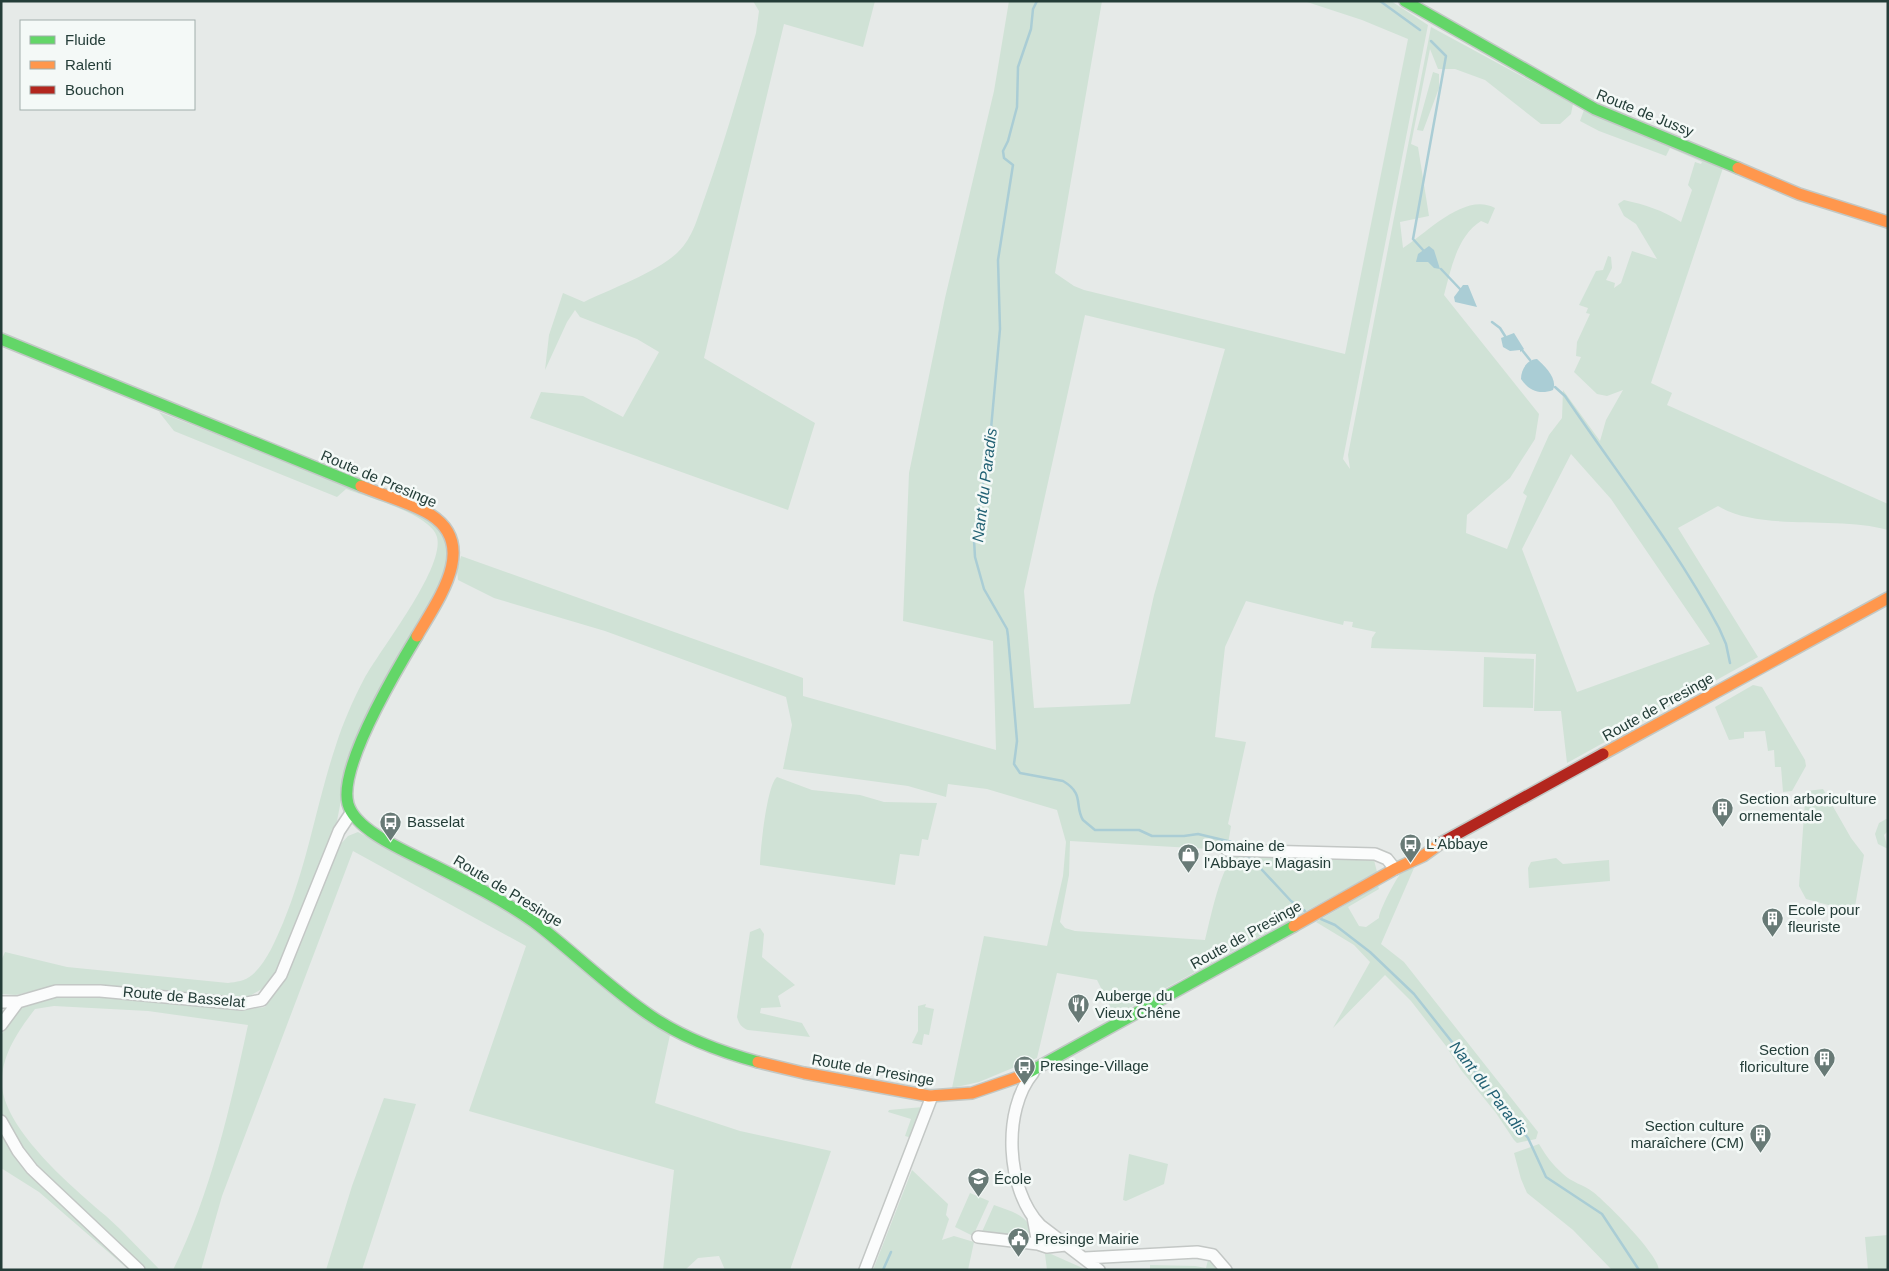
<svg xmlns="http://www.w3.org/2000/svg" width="1889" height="1271" font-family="Helvetica,sans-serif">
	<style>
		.green { fill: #d0e2d6; fill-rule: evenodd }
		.water { fill: #aacdd5 }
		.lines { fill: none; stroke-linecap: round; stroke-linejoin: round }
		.stream { stroke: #aacdd5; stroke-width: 2.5 }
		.street-casing { stroke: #c3c7c5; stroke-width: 14 }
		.fast-casing { stroke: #c2c8c5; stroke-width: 14 }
		.slow-casing { stroke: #c2c8c5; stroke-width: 14 }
		.jam-casing { stroke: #c2c8c5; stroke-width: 14 }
		.street { stroke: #fbfcfc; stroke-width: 11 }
		.fast { stroke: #63d668; stroke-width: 11 }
		.slow { stroke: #ff974d; stroke-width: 11 }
		.jam { stroke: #b3261e; stroke-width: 11 }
		.labels { text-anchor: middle; stroke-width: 5; stroke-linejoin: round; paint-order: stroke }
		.street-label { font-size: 15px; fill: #243d38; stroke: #f4f9f7 }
		.poi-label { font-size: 15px; fill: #243d38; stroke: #f4f9f7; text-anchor: start }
		.water-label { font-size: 16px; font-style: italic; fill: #226174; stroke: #f4f9f7 }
	</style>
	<rect width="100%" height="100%" fill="#e6eae8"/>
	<path class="green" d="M753 1H875L863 47 784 24 704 358 815 423 788 510 530 418 541 392 583 396 623 417 659 352 637 339 580 317 575 310 567 322 545 370 549 335 563 293 584 302C610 289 658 272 678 252 693 238 698 216 705 197 724 144 740 88 756 33L759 11Z
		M1009 1H1102L1055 273 1074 286 1084 290 1345 354 1408 39 1362 20 1304 1H1391L1428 25 1343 459 1350 469 1348 455 1431 27 1573 104 1571 114 1560 124H1541L1485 80 1455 69H1438L1430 49 1411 144 1418 147 1429 216 1400 222 1403 248C1428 232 1465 192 1495 208L1488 224 1481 221C1457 236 1451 269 1444 295L1539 414 1535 439 1510 478 1467 515 1466 533 1507 549 1527 496 1523 493 1549 435 1562 418 1563 390 1600 441 1606 420 1623 390 1607 396 1597 394 1574 372 1581 357 1576 356 1577 342 1590 314 1586 313 1588 308 1579 305 1596 271 1603 270 1608 256 1611 257 1612 268 1606 280 1615 283 1614 288 1621 283 1632 251 1657 259 1636 224 1624 216 1618 204 1624 200C1646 205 1662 210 1681 222L1692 190 1688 185 1695 162 1701 164 1702 162 1670 148 1666 156 1599 131 1580 121 1584 110 1723 168 1651 383 1672 393 1667 405 1888 504V530C1838 515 1760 532 1718 506L1678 528 1758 657 1567 763 1561 711H1534L1536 654 1371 648 1372 638 1376 632 1352 627 1353 622 1344 621 1343 625 1246 601 1225 647 1215 737 1246 742 1228 824 1231 826 1227 850 1070 841 1069 875 1060 922 1065 928 1075 931 1205 940C1210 921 1221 863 1237 854L1276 857 1374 860 1377 872 1115 1016 1097 980 1057 973 1037 1058 979 1082 952 1088 984 936 1047 946 1063 876 1066 842 1057 810 987 789 948 784 946 797 908 786 783 769 792 725 786 697 605 631 494 598 458 580 457 571 461 556 803 678V696L996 750 993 641 903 621 909 473 945 298 994 91ZM1085 315 1225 349 1154 595 1130 704 1034 708 1024 591ZM1571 454 1611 499 1710 644 1577 692 1522 549Z
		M1433 72 1439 74V88L1423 131 1417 130Z
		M159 412 419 514 444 532 449 563 344 785 336 826 278 970 267 986 248 997 97 986 49 987 16 995 1 994V961L5 952 67 967 228 983C236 982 245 981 252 975 267 962 275 941 283 923 308 863 316 805 336 745 343 723 353 700 364 679 381 648 445 568 437 537 431 514 366 497 346 489L337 497 174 431Z
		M1484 657 1534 659 1533 708 1483 707Z
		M1753 685 1762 687 1805 760 1806 766 1792 791 1783 792 1781 767H1775L1774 750 1768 751 1765 731 1744 732V738L1729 740 1715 707Z
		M777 777 812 790 860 795 884 802 937 803 928 840 922 839 919 856 900 854 895 885 760 865C760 851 767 784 777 777Z
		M1823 789 1851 838 1864 855 1854 912 1806 899 1799 886 1805 801 1807 791Z
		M1888 818V831L1884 835 1888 849 1878 844 1875 834 1879 823Z
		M358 832 508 910 670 1035 655 1103 740 1131 831 1151 790 1270H725L719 1256 698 1258 685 1270H663L674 1170 469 1111 526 946 353 851 222 1196 201 1270H173C211 1193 230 1108 248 1025L148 1011 54 1006 35 1009C18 1031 0 1057 2 1087 7 1132 73 1188 106 1216 125 1233 142 1252 160 1270H144L65 1192 38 1170 14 1136 1 1112V1037L3 1032 16 1011 24 1005 55 996 82 994 175 1001 242 1010 265 1007C300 961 316 902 337 848L348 836Z
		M1556 858 1563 864 1609 860 1610 881 1529 888 1528 868 1531 862Z
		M1414 868 1381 944 1404 962 1538 1132 1536 1139 1517 1143 1514 1140 1496 1113 1461 1070 1446 1046 1411 1001 1385 975 1333 1028 1370 962 1354 945 1316 922 1378 886 1379 889 1348 907 1359 926 1366 927 1379 918C1378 913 1397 876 1402 872 1405 870 1411 869 1414 868Z
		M760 928 764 934 762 957 795 985 778 996 781 1007 761 1008 760 1013 802 1023 810 1037 748 1030C742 1028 739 1024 737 1017L750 932Z
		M926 1004 925 1007 934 1009 929 1035 924 1034 922 1045 912 1043 918 1031V1006Z
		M384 1098 416 1104 362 1270H326L352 1186Z
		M923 1107 912 1138 905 1136 911 1119 888 1112 889 1110Z
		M1 1128 16 1154 136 1270H129L39 1192 1 1168Z
		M1539 1144C1546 1156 1553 1165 1563 1174 1571 1182 1584 1185 1593 1192 1606 1202 1659 1255 1659 1270H1612L1573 1230 1527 1193 1521 1179 1514 1153Z
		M1129 1154 1168 1164 1164 1184 1126 1201 1123 1200Z
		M912 1170 948 1204 946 1215 949 1219 942 1240 954 1236 974 1242 968 1270H873Z
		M970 1193 989 1201 973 1236 955 1227Z
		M994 1205C1012 1212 1033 1215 1031 1239L981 1234Z
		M1888 1235V1270H1868L1865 1237Z
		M1045 1254H1051L1087 1270H1047Z
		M1208 1260 1220 1270H1150V1265L1195 1266 1206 1268Z"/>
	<path class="water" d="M1429 246 1434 250 1440 269 1434 268 1428 262H1416L1418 254Z
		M1463 285H1468L1477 307 1455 302 1454 297Z
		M1514 333 1524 349 1520 352V350L1510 351 1503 347 1501 338Z
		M1537 359C1545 366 1558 379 1553 390 1540 395 1529 391 1521 379 1521 370 1527 359 1537 359Z"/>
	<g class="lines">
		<path class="stream" d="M1037 1 1033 9 1031 29 1018 67 1017 107 1008 141 1003 151 1004 158 1013 165 998 260 1000 329 990 440 974 540 975 557 984 589 1007 629 1008 636 1017 741 1014 764 1020 773 1063 781C1085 794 1074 805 1083 820L1095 830H1139L1152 836H1184L1198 834 1236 843 1238 847
			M1380 1 1420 30
			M1423 250 1413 239 1446 56 1431 41
			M1441 269 1460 289
			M1492 322 1500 328 1505 336
			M1522 350 1530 360
			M1555 387 1565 396C1617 473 1675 546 1719 628L1726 644 1730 663
			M1244 856 1251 858 1291 901 1305 911
			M1321 919 1335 925 1370 952 1414 994 1528 1138 1546 1177 1602 1214 1639 1270
			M883 1270 891 1252"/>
		<defs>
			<path id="street" d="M1227 850 1375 854 1387 859 1395 869
				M1 1002H18L56 991H100L242 1004 262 1000 281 975 339 831 351 813
				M1 1025 18 1002
				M1033 1073C1002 1110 1006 1190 1040 1225L1099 1270
				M1 1121 18 1151 32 1169 139 1270
				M1033 1217 1038 1244 1047 1247 1066 1245
				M978 1237 1038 1244
				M1085 1258 1197 1252 1213 1255 1226 1270
				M865 1270 932 1096"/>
			<path id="fast" d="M1405 1 1595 109 1738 168
				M1 339 361 486
				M417 636C397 669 338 767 348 804 356 832 410 853 435 866 469 883 503 900 534 922 574 952 609 988 651 1016 683 1038 721 1052 758 1062
				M1024 1075 1294 926"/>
			<path id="slow" d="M1738 168 1799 194 1888 222
				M361 486C382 495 412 503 431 515 479 546 437 601 417 636
				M1603 754 1888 598
				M1294 926 1395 869 1423 856 1441 843
				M758 1062 804 1073 929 1096 972 1093 1024 1075"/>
			<path id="jam" d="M1441 843 1603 754"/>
		</defs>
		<use href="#street" class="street-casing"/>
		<use href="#fast" class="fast-casing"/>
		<use href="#slow" class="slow-casing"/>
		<use href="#jam" class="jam-casing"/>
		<use href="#street" class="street"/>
		<use href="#fast" class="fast"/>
		<use href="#slow" class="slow"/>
		<use href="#jam" class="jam"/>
	</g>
	<defs>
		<symbol id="building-pin" viewBox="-11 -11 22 30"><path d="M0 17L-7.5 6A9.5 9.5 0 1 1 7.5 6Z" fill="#687a76" stroke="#f4f9f7"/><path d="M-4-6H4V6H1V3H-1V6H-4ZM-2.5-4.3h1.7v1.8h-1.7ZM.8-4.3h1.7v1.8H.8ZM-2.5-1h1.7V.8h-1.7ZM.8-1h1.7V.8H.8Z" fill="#fff"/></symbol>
		<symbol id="bus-pin" viewBox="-11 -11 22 30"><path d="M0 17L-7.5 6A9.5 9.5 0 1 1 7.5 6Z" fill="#687a76" stroke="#f4f9f7"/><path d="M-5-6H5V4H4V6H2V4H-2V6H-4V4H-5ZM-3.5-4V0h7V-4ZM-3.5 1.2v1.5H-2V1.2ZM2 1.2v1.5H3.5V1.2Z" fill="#fff"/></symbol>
		<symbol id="shop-pin" viewBox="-11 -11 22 30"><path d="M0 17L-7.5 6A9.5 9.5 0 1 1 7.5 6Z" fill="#687a76" stroke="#f4f9f7"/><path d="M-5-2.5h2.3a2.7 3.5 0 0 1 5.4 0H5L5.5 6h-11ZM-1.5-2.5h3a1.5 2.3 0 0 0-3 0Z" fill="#fff"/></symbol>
		<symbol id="restaurant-pin" viewBox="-11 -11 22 30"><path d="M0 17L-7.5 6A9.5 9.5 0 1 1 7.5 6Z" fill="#687a76" stroke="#f4f9f7"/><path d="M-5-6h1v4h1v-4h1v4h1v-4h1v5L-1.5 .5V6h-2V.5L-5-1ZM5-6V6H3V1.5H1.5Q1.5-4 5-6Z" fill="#fff"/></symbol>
		<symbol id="school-pin" viewBox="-11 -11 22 30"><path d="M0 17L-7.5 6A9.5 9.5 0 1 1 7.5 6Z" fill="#687a76" stroke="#f4f9f7"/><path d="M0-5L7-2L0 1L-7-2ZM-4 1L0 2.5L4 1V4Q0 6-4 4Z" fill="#fff"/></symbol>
		<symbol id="civic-pin" viewBox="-11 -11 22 30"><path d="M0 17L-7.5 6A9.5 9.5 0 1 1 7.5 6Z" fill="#687a76" stroke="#f4f9f7"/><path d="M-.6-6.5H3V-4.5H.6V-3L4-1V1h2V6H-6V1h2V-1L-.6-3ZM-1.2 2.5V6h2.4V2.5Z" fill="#fff"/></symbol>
	</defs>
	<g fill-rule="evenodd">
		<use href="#building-pin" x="1710" y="796" width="25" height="34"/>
		<use href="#bus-pin" x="378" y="810" width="25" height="34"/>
		<use href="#bus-pin" x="1398" y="832" width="25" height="34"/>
		<use href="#shop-pin" x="1176" y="842" width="25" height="34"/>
		<use href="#building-pin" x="1760" y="906" width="25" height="34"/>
		<use href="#restaurant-pin" x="1066" y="992" width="25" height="34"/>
		<use href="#building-pin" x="1812" y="1046" width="25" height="34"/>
		<use href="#bus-pin" x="1012" y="1054" width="25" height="34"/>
		<use href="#building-pin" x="1748" y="1122" width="25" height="34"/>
		<use href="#school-pin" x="966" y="1166" width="25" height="34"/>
		<use href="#civic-pin" x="1006" y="1226" width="25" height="34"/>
	</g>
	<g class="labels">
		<g class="street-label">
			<text transform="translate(1645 113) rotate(22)" y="5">Route de Jussy</text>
			<text transform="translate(379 479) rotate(23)" y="5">Route de Presinge</text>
			<text transform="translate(1658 707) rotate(-29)" y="5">Route de Presinge</text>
			<text transform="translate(508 891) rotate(31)" y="5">Route de Presinge</text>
			<text transform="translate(1246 935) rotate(-29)" y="5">Route de Presinge</text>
			<text transform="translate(184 997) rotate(5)" y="5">Route de Basselat</text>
			<text transform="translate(873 1070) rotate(10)" y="5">Route de Presinge</text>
		</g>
		<g class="poi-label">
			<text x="1739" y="804">Section arboriculture<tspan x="1739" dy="17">ornementale</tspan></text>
			<text x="407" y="827">Basselat</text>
			<text x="1426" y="849">L'Abbaye</text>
			<text x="1204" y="851">Domaine de<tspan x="1204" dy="17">l'Abbaye - Magasin</tspan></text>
			<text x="1788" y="915">Ecole pour<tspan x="1788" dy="17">fleuriste</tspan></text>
			<text x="1095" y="1001">Auberge du<tspan x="1095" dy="17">Vieux Chêne</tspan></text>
			<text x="1809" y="1055" text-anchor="end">Section<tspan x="1809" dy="17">floriculture</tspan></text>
			<text x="1040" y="1071">Presinge-Village</text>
			<text x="1744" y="1131" text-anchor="end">Section culture<tspan x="1744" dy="17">maraîchere (CM)</tspan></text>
			<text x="994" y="1184">École</text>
			<text x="1035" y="1244">Presinge Mairie</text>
		</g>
		<g class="water-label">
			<text transform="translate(984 485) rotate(-83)" y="6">Nant du Paradis</text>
			<text transform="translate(1489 1088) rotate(52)" y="6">Nant du Paradis</text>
		</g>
	</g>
	<rect width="1889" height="1271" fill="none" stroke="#243d38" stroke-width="5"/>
	<rect x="20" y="20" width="175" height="90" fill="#f4f9f7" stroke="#a1aeab"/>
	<rect x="30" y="36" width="25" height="8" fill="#63d668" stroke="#a1aeab"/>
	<text x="65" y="45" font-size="15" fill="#243d38">Fluide</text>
	<rect x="30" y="61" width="25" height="8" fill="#ff974d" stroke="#a1aeab"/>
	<text x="65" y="70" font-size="15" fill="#243d38">Ralenti</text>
	<rect x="30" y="86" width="25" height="8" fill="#b3261e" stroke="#a1aeab"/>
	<text x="65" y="95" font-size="15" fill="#243d38">Bouchon</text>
</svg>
